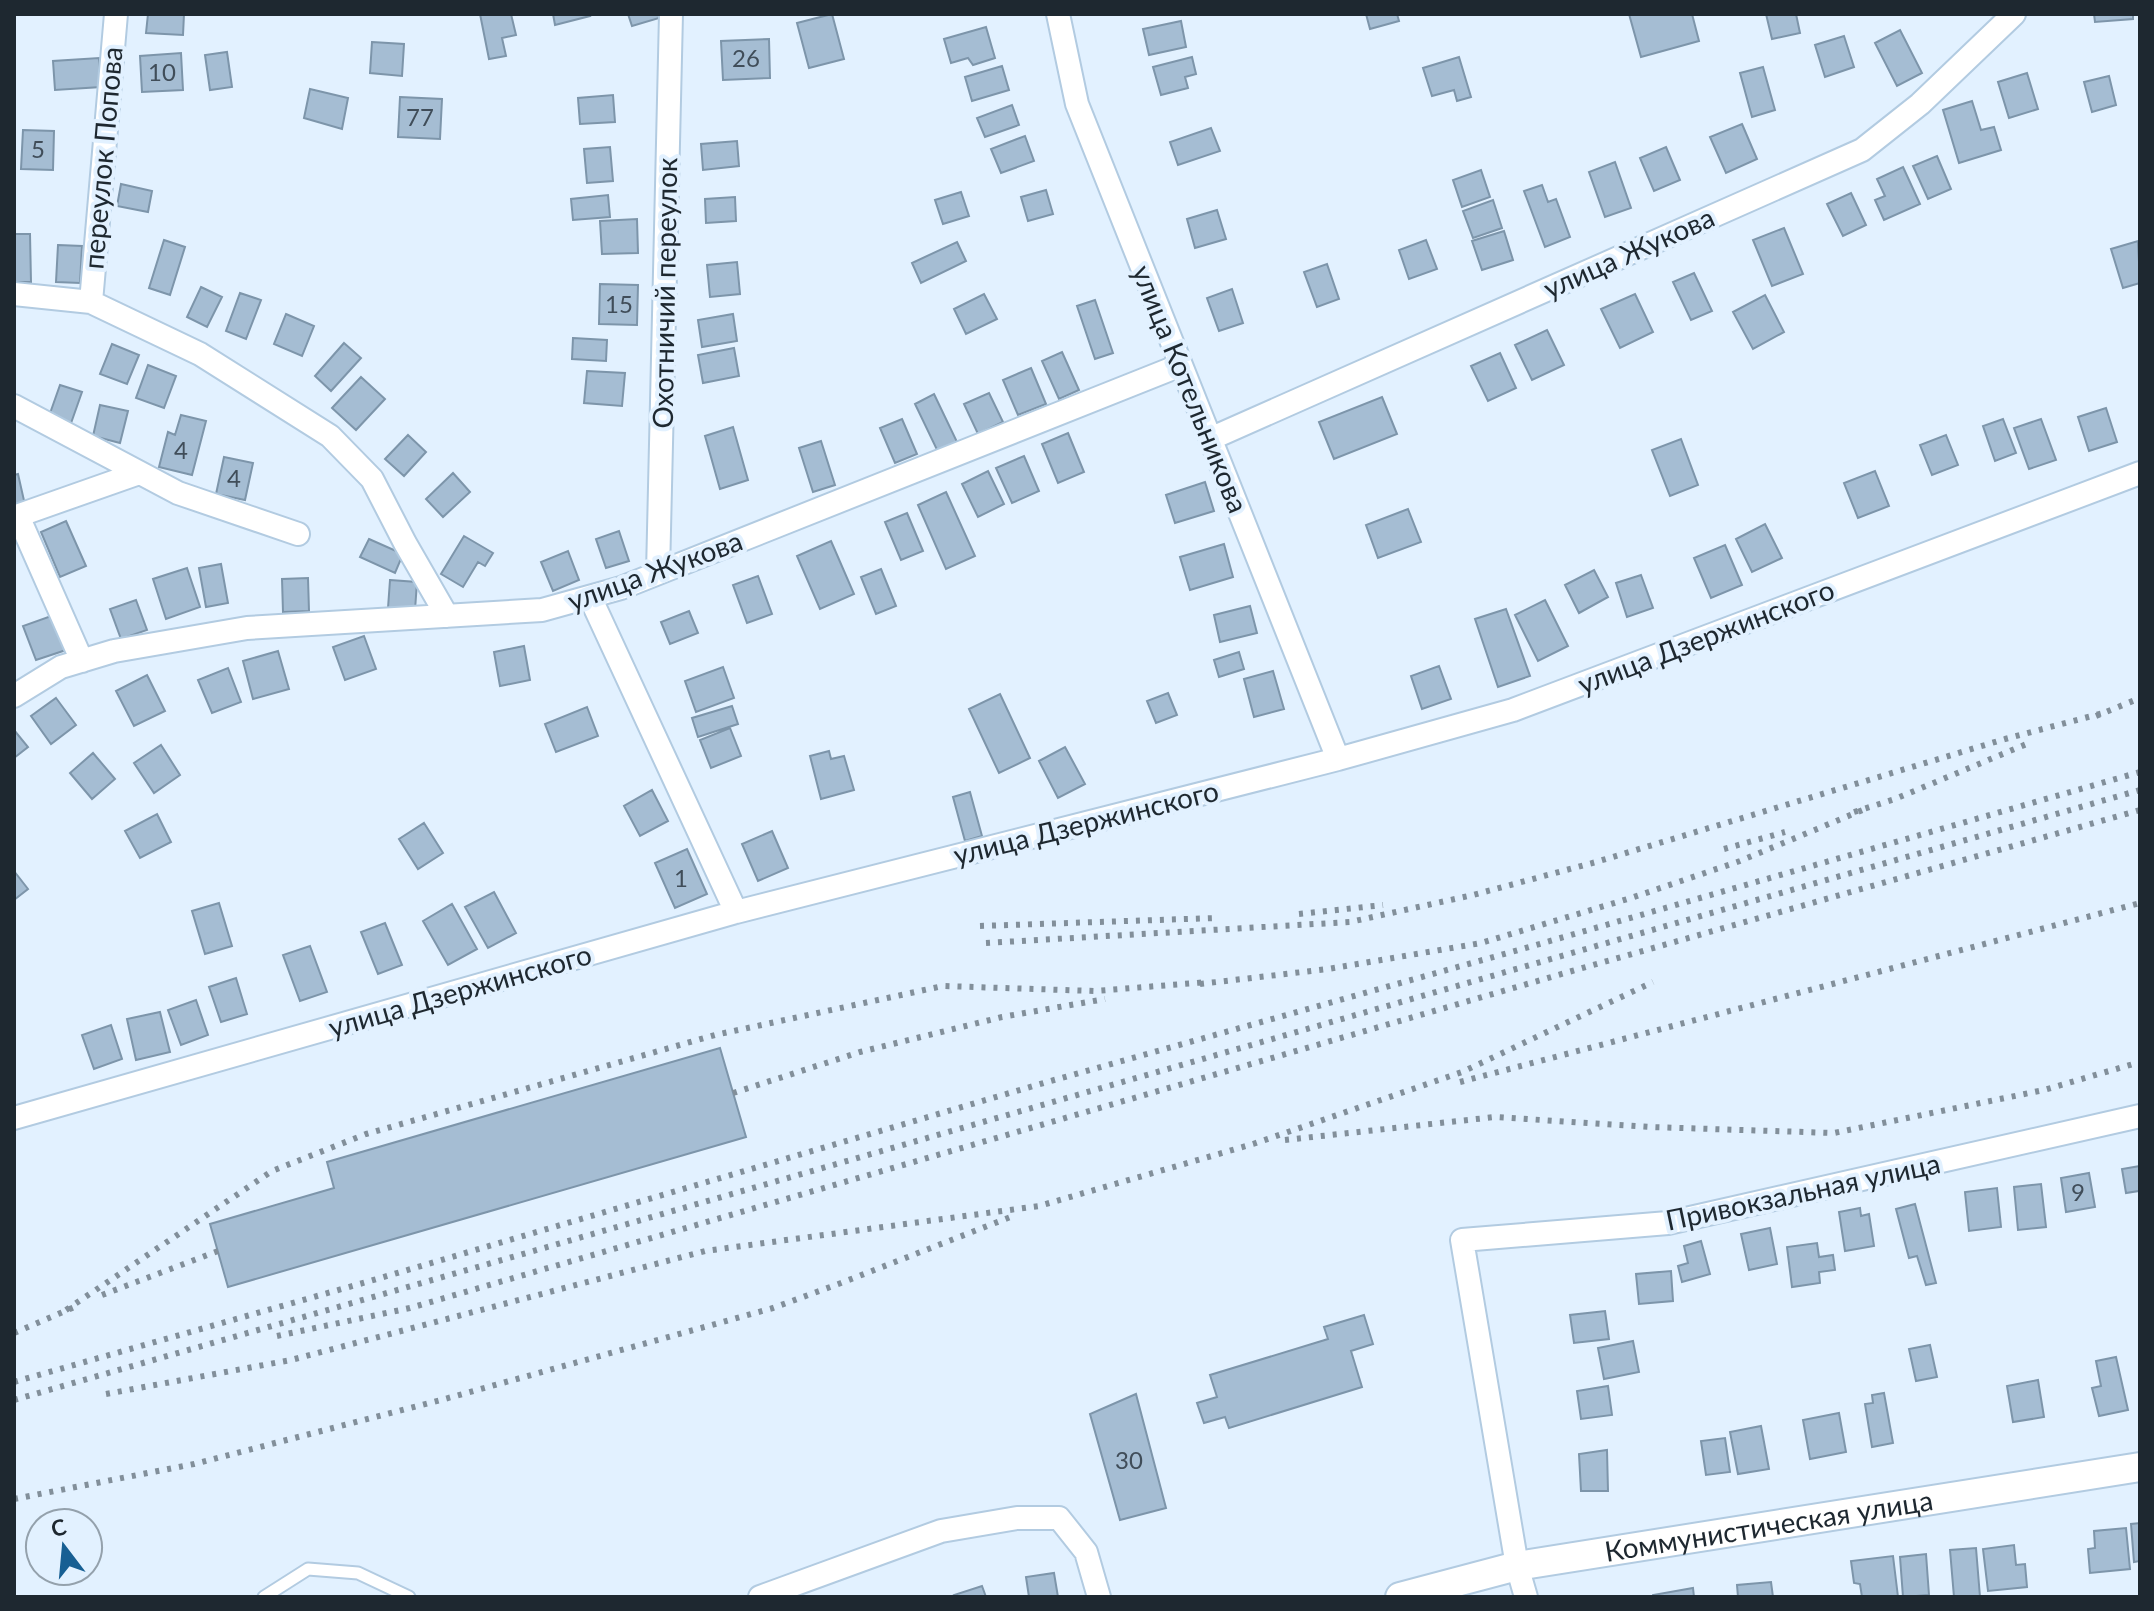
<svg xmlns="http://www.w3.org/2000/svg" width="2154" height="1611" font-family="Lato,sans-serif">
	<style>
		.building { fill: #a5bdd3; stroke: #7d95aa; stroke-width: 2 }
		.lines { fill: none; stroke-linecap: round; stroke-linejoin: round }
		.service-casing { stroke: #b2cbe1; stroke-width: 15 }
		.minor-casing { stroke: #b2cbe1; stroke-width: 26 }
		.tertiary-casing { stroke: #b2cbe1; stroke-width: 32 }
		.service { stroke: #fff; stroke-width: 11 }
		.minor { stroke: #fff; stroke-width: 22 }
		.tertiary { stroke: #fff; stroke-width: 28 }
		.rail { stroke: #828f9a; stroke-width: 6; stroke-dasharray: 4 8; stroke-linecap: butt }
		.labels { text-anchor: middle; stroke-width: 8; stroke-linejoin: round; paint-order: stroke }
		.number-label { font-size: 24px; fill: #404d59 }
		.street-label { font-size: 28px; fill: #1e2830; stroke: #e2f1ff }
	</style>
	<rect width="100%" height="100%" fill="#e2f1ff"/>
	<path class="building" d="M148 14H184L183 35 146 33Z
		M480 14H511L516 35 502 38 506 56 489 59Z
		M553 14H589L590 16 555 25Z
		M628 14H665L666 16 632 26Z
		M832 14 844 59 809 68 797 23Z
		M1366 14H1397L1399 21 1370 29Z
		M1629 14H1692L1699 41 1641 57Z
		M1766 14H1796L1800 33 1772 39Z
		M2094 14H2133V19L2095 22Z
		M1181 21 1186 47 1149 55 1143 29Z
		M986 27 995 58 973 65 968 58 951 63 944 39Z
		M1900 30 1922 73 1897 86 1875 43Z
		M1844 36 1854 67 1825 77 1815 45Z
		M769 39 770 78 723 80 721 41Z
		M372 42 404 44 402 76 370 73Z
		M227 52 232 87 210 90 205 55Z
		M181 53 183 90 142 92 140 56Z
		M1192 57 1196 74 1185 77 1188 88 1161 95 1153 67Z
		M1459 57 1471 97 1457 101 1454 90 1432 96 1423 68Z
		M99 58 101 87 55 90 53 61Z
		M1002 66 1009 90 972 101 965 77Z
		M1763 67 1775 110 1752 117 1740 73Z
		M2027 73 2038 109 2009 118 1998 82Z
		M2109 76 2116 105 2092 112 2084 82Z
		M310 89 348 98 342 129 304 118Z
		M613 95 615 122 580 124 578 98Z
		M400 97 442 99 440 139 398 137Z
		M1972 101 1981 130 1994 127 2001 150 1959 163 1943 110Z
		M1012 105 1019 125 985 137 977 118Z
		M1742 124 1757 159 1726 173 1710 137Z
		M1211 128 1220 151 1178 165 1170 142Z
		M23 130 54 131 53 170 21 169Z
		M1025 136 1034 161 1001 173 991 149Z
		M737 141 739 166 703 170 701 144Z
		M610 147 613 181 587 183 584 149Z
		M1666 147 1680 180 1654 191 1640 158Z
		M1937 156 1951 189 1928 199 1913 166Z
		M1615 162 1631 208 1605 217 1589 172Z
		M1903 167 1920 204 1884 220 1875 200 1885 196 1877 179Z
		M1481 170 1490 197 1462 207 1453 180Z
		M121 184 152 191 148 212 117 206Z
		M1542 185 1548 202 1556 199 1570 237 1545 247 1524 191Z
		M1046 190 1053 214 1028 221 1021 197Z
		M961 192 969 216 943 224 935 200Z
		M1851 193 1866 225 1843 236 1827 204Z
		M608 195 610 217 573 220 571 199Z
		M735 197 736 221 706 223 705 199Z
		M1493 200 1502 228 1473 238 1463 211Z
		M1217 210 1226 239 1195 248 1187 219Z
		M637 219 638 253 602 254 600 221Z
		M1784 228 1803 274 1772 286 1753 240Z
		M1504 231 1513 260 1482 270 1472 241Z
		M14 234H30L31 282H14Z
		M164 240 185 247 170 295 149 288Z
		M1426 240 1437 269 1409 279 1399 250Z
		M2138 241 2140 283 2123 288 2111 249Z
		M957 242 966 261 921 283 912 263Z
		M58 245 82 246 80 283 56 282Z
		M737 262 740 294 710 297 707 265Z
		M1327 264 1339 299 1317 307 1304 272Z
		M1694 273 1712 311 1691 320 1673 282Z
		M600 284 638 285 637 325 599 324Z
		M201 287 222 297 207 327 187 317Z
		M1232 289 1243 323 1219 331 1207 298Z
		M240 293 261 300 246 339 226 331Z
		M984 294 997 319 966 334 954 309Z
		M1635 294 1653 332 1620 348 1601 309Z
		M1765 295 1784 332 1753 349 1733 312Z
		M1095 300 1113 353 1095 359 1077 306Z
		M286 314 314 326 302 356 274 344Z
		M733 314 737 341 702 347 698 320Z
		M1547 330 1564 365 1532 380 1515 345Z
		M573 338 607 340 606 361 572 359Z
		M344 343 361 358 331 391 315 376Z
		M112 344 139 355 127 384 100 374Z
		M734 348 739 376 703 383 698 355Z
		M1062 352 1079 390 1059 399 1042 361Z
		M1500 353 1516 388 1488 401 1471 366Z
		M148 365 176 376 164 408 136 398Z
		M1031 368 1046 404 1018 415 1003 380Z
		M587 371 625 373 622 406 584 403Z
		M361 377 385 399 356 430 332 408Z
		M60 385 82 392 70 426 48 419Z
		M989 393 1003 422 978 434 964 404Z
		M934 394 958 444 939 454 915 404Z
		M1382 397 1397 434 1334 459 1319 422Z
		M100 405 128 411 120 443 93 436Z
		M2106 408 2117 442 2089 451 2078 417Z
		M181 415 206 421 192 475 159 467 168 432 175 435Z
		M902 419 917 454 895 463 880 428Z
		M2003 419 2016 453 1995 461 1983 426Z
		M2041 419 2056 460 2029 469 2014 428Z
		M733 427 748 480 720 489 705 436Z
		M1068 433 1084 472 1058 483 1042 444Z
		M408 435 426 452 404 476 385 459Z
		M1946 435 1958 465 1932 475 1920 445Z
		M1681 439 1698 485 1670 496 1652 450Z
		M821 441 835 485 813 492 799 448Z
		M1024 456 1039 491 1012 503 996 468Z
		M224 457 253 463 245 500 216 494Z
		M988 471 1004 504 978 517 962 484Z
		M1875 471 1889 506 1858 518 1844 483Z
		M453 473 470 492 443 517 426 499Z
		M18 474 25 505 14 507V475Z
		M1205 482 1214 511 1175 523 1166 495Z
		M946 492 975 556 946 569 918 505Z
		M1408 509 1421 542 1378 558 1366 525Z
		M907 513 923 551 901 560 885 522Z
		M66 521 86 566 60 577 41 532Z
		M1765 524 1782 558 1752 572 1736 539Z
		M619 531 629 561 606 568 596 539Z
		M464 536 493 553 485 566 478 562 463 587 441 574Z
		M369 539 403 554 395 573 360 557Z
		M831 541 854 594 820 609 797 556Z
		M1224 544 1233 577 1190 590 1180 557Z
		M1725 545 1742 585 1711 598 1694 558Z
		M568 551 579 580 553 591 541 562Z
		M221 564 228 603 206 607 199 568Z
		M187 568 200 607 166 619 153 579Z
		M881 569 896 606 876 614 861 577Z
		M1594 570 1608 597 1579 613 1565 585Z
		M1641 575 1653 608 1627 617 1616 583Z
		M758 576 772 614 747 623 733 585Z
		M308 578 309 611 283 612 282 579Z
		M390 580 417 582 415 610 388 608Z
		M136 600 147 630 121 639 110 609Z
		M1545 600 1568 646 1538 661 1515 615Z
		M1250 606 1257 633 1220 642 1214 615Z
		M1506 609 1530 676 1498 687 1475 619Z
		M689 611 698 633 670 644 661 622Z
		M54 615 66 650 36 660 23 626Z
		M364 636 376 669 345 680 333 647Z
		M524 646 530 680 500 686 494 652Z
		M278 651 289 689 253 699 243 661Z
		M1239 652 1244 669 1219 677 1214 660Z
		M1439 666 1451 699 1422 709 1411 676Z
		M723 667 734 698 696 712 685 681Z
		M228 668 241 702 212 713 198 680Z
		M1273 671 1284 709 1254 717 1244 679Z
		M147 675 165 711 134 726 116 691Z
		M1168 693 1177 715 1156 723 1147 701Z
		M1000 694 1030 758 999 773 969 709Z
		M56 698 76 725 51 744 31 716Z
		M732 706 738 724 698 737 692 718Z
		M587 707 598 736 556 752 545 724Z
		M730 728 741 756 711 768 700 740Z
		M14 730 28 747 14 758Z
		M161 745 180 775 154 793 134 763Z
		M1065 747 1085 784 1058 798 1039 761Z
		M829 751 831 759 844 756 854 790 821 799 810 756Z
		M93 753 115 779 92 799 70 773Z
		M652 790 668 821 640 836 624 806Z
		M970 792 982 836 965 841 953 797Z
		M157 814 171 842 140 858 125 831Z
		M424 823 443 853 418 869 399 839Z
		M772 831 788 868 758 881 742 844Z
		M687 849 707 894 675 908 655 863Z
		M14 871 28 889 14 900Z
		M494 892 516 933 488 948 465 907Z
		M219 903 232 946 205 954 192 911Z
		M452 904 477 949 448 965 423 921Z
		M385 923 402 965 378 974 361 932Z
		M310 946 327 992 300 1001 283 955Z
		M236 978 247 1014 221 1022 209 987Z
		M196 1000 208 1035 181 1045 168 1010Z
		M160 1012 170 1052 136 1060 127 1019Z
		M111 1025 122 1059 94 1069 82 1035Z
		M720 1048 746 1137 228 1287 210 1224 334 1188 327 1162Z
		M2140 1166V1199L2139 1191 2126 1193 2122 1169Z
		M2089 1173 2095 1207 2066 1212 2061 1178Z
		M2041 1184 2046 1227 2018 1230 2014 1187Z
		M1997 1188 2001 1227 1969 1231 1965 1192Z
		M1915 1204 1936 1283 1926 1285 1917 1256 1909 1258 1896 1209Z
		M1860 1208 1861 1216 1869 1214 1874 1246 1845 1251 1839 1212Z
		M1770 1228 1777 1264 1749 1270 1741 1234Z
		M1701 1241 1710 1274 1682 1282 1678 1266 1688 1263 1684 1246Z
		M1817 1243 1819 1257 1833 1255 1835 1270 1819 1272 1820 1283 1792 1287 1787 1247Z
		M1671 1271 1673 1301 1639 1304 1636 1274Z
		M1605 1311 1609 1339 1574 1343 1570 1315Z
		M1364 1315 1373 1344 1351 1351 1362 1387 1229 1428 1225 1417 1204 1423 1197 1403 1217 1397 1210 1375 1328 1339 1324 1327Z
		M1633 1341 1639 1372 1604 1379 1598 1348Z
		M1930 1345 1937 1377 1916 1381 1909 1349Z
		M2116 1357 2128 1410 2099 1416 2092 1388 2101 1386 2096 1361Z
		M2038 1380 2044 1417 2013 1422 2007 1386Z
		M1608 1386 1612 1415 1581 1419 1577 1391Z
		M1884 1393 1893 1443 1872 1447 1865 1404 1873 1403 1872 1395Z
		M1136 1394 1166 1508 1120 1520 1090 1414Z
		M1839 1413 1846 1452 1810 1459 1803 1420Z
		M1761 1426 1769 1469 1738 1474 1730 1432Z
		M1725 1438 1730 1472 1706 1475 1701 1441Z
		M1607 1450 1608 1491H1581L1579 1454Z
		M2140 1523V1561L2134 1562 2131 1524Z
		M2126 1528 2130 1569 2090 1573 2088 1549 2095 1548 2094 1531Z
		M2014 1545 2016 1565 2025 1564 2027 1587 1988 1591 1983 1549Z
		M1976 1548 1980 1597H1954L1950 1550Z
		M1926 1554 1929 1595 1903 1597 1900 1557Z
		M1893 1556 1898 1597H1862L1860 1584 1854 1583 1851 1561Z
		M1054 1573 1058 1597H1029L1026 1577Z
		M1771 1582 1773 1597H1738L1737 1585Z
		M982 1586 986 1597H955L954 1595Z
		M1693 1588 1694 1597H1653V1595Z"/>
	<g class="lines">
		<defs>
			<path id="service" d="M264 1597 308 1569 358 1573 409 1597"/>
			<path id="minor" d="M1058 14 1077 104 1338 759
				M14 294 91 302 200 354 330 436 372 479 405 543 447 616
				M91 302 116 14
				M14 406 178 493 298 534
				M1210 439 1862 150 1920 104 2014 14
				M18 516 82 661
				M14 517 139 473
				M658 573 671 14
				M590 597 736 912
				M14 696 61 667 114 651 247 628 542 610 621 588 1181 365
				M14 1118 736 912 1338 759 1513 710 2140 473
				M760 1597 941 1531 1017 1518H1059L1086 1552 1099 1597
				M1526 1597 1517 1566 1462 1240 1668 1223 2140 1116"/>
			<g id="tertiary">
				<path id="s1" d="M1400 1597 1517 1566 2140 1467"/>
			</g>
		</defs>
		<use href="#service" class="service-casing"/>
		<use href="#minor" class="minor-casing"/>
		<use href="#tertiary" class="tertiary-casing"/>
		<use href="#service" class="service"/>
		<use href="#minor" class="minor"/>
		<use href="#tertiary" class="tertiary"/>
		<path class="rail" d="M2096 716 2140 698
			M1854 812 1895 799 2029 743
			M1724 849 1785 832
			M1299 914 1383 905
			M980 926 1216 918
			M986 943 1350 922 1473 895 1596 862 2005 739 2107 712
			M1200 984 1328 969 1481 943 1631 898 1740 861 1865 809
			M1460 1082 2140 903
			M733 1093 860 1052 1002 1017 1105 999
			M1285 1140 1495 1117 1650 1127 1834 1133 2044 1090 2140 1062
			M102 1295 218 1251
			M66 1310 272 1171 366 1134 715 1035 943 986 1095 991 1208 982
			M14 1333 77 1306
			M277 1336 410 1308 1572 971 2140 810
			M14 1382 370 1281 1047 1082 1529 947 2140 772
			M106 1394 291 1360 705 1251 1039 1206 1253 1144 1462 1072 1653 982
			M14 1400 2140 790
			M14 1499 194 1464 441 1400 773 1308 841 1283 1013 1216"/>
	</g>
	<g class="labels">
		<g class="number-label">
			<text x="746" y="67">26</text>
			<text x="162" y="81">10</text>
			<text x="420" y="126">77</text>
			<text x="38" y="158">5</text>
			<text x="619" y="313">15</text>
			<text x="181" y="459">4</text>
			<text x="234" y="487">4</text>
			<text x="681" y="887">1</text>
			<text x="2078" y="1201">9</text>
			<text x="1129" y="1469">30</text>
		</g>
		<g class="street-label">
			<text transform="translate(103 158) rotate(-85)" y="10">переулок Попова</text>
			<text transform="translate(1629 253) rotate(-24)" y="10">улица Жукова</text>
			<text transform="translate(665 293) rotate(-89)" y="10">Охотничий переулок</text>
			<text transform="translate(1190 389) rotate(68)" y="10">улица Котельникова</text>
			<text transform="translate(655 571) rotate(-20)" y="10">улица Жукова</text>
			<text transform="translate(1706 637) rotate(-21)" y="10">улица Дзержинского</text>
			<text transform="translate(1086 823) rotate(-14)" y="10">улица Дзержинского</text>
			<text transform="translate(460 991) rotate(-16)" y="10">улица Дзержинского</text>
			<text transform="translate(1803 1192) rotate(-12)" y="10">Привокзальная улица</text>
			<text dy="10" stroke="none"><textPath href="#s1" startOffset="376">Коммунистическая улица</textPath></text>
		</g>
	</g>
	<rect width="2154" height="1611" fill="none" stroke="#1e2830" stroke-width="32"/>
	<g transform="translate(64 1547) rotate(344)"><circle r="38" fill="#e2f1ff" stroke="#94a1ac" stroke-width="2"/>
	<path d="M0-6L14 30L0 20L-14 30Z" fill="#175f93"/>
	<text y="-12" font-size="22" font-weight="bold" text-anchor="middle" fill="#1e2830">С</text>
	</g>
</svg>
